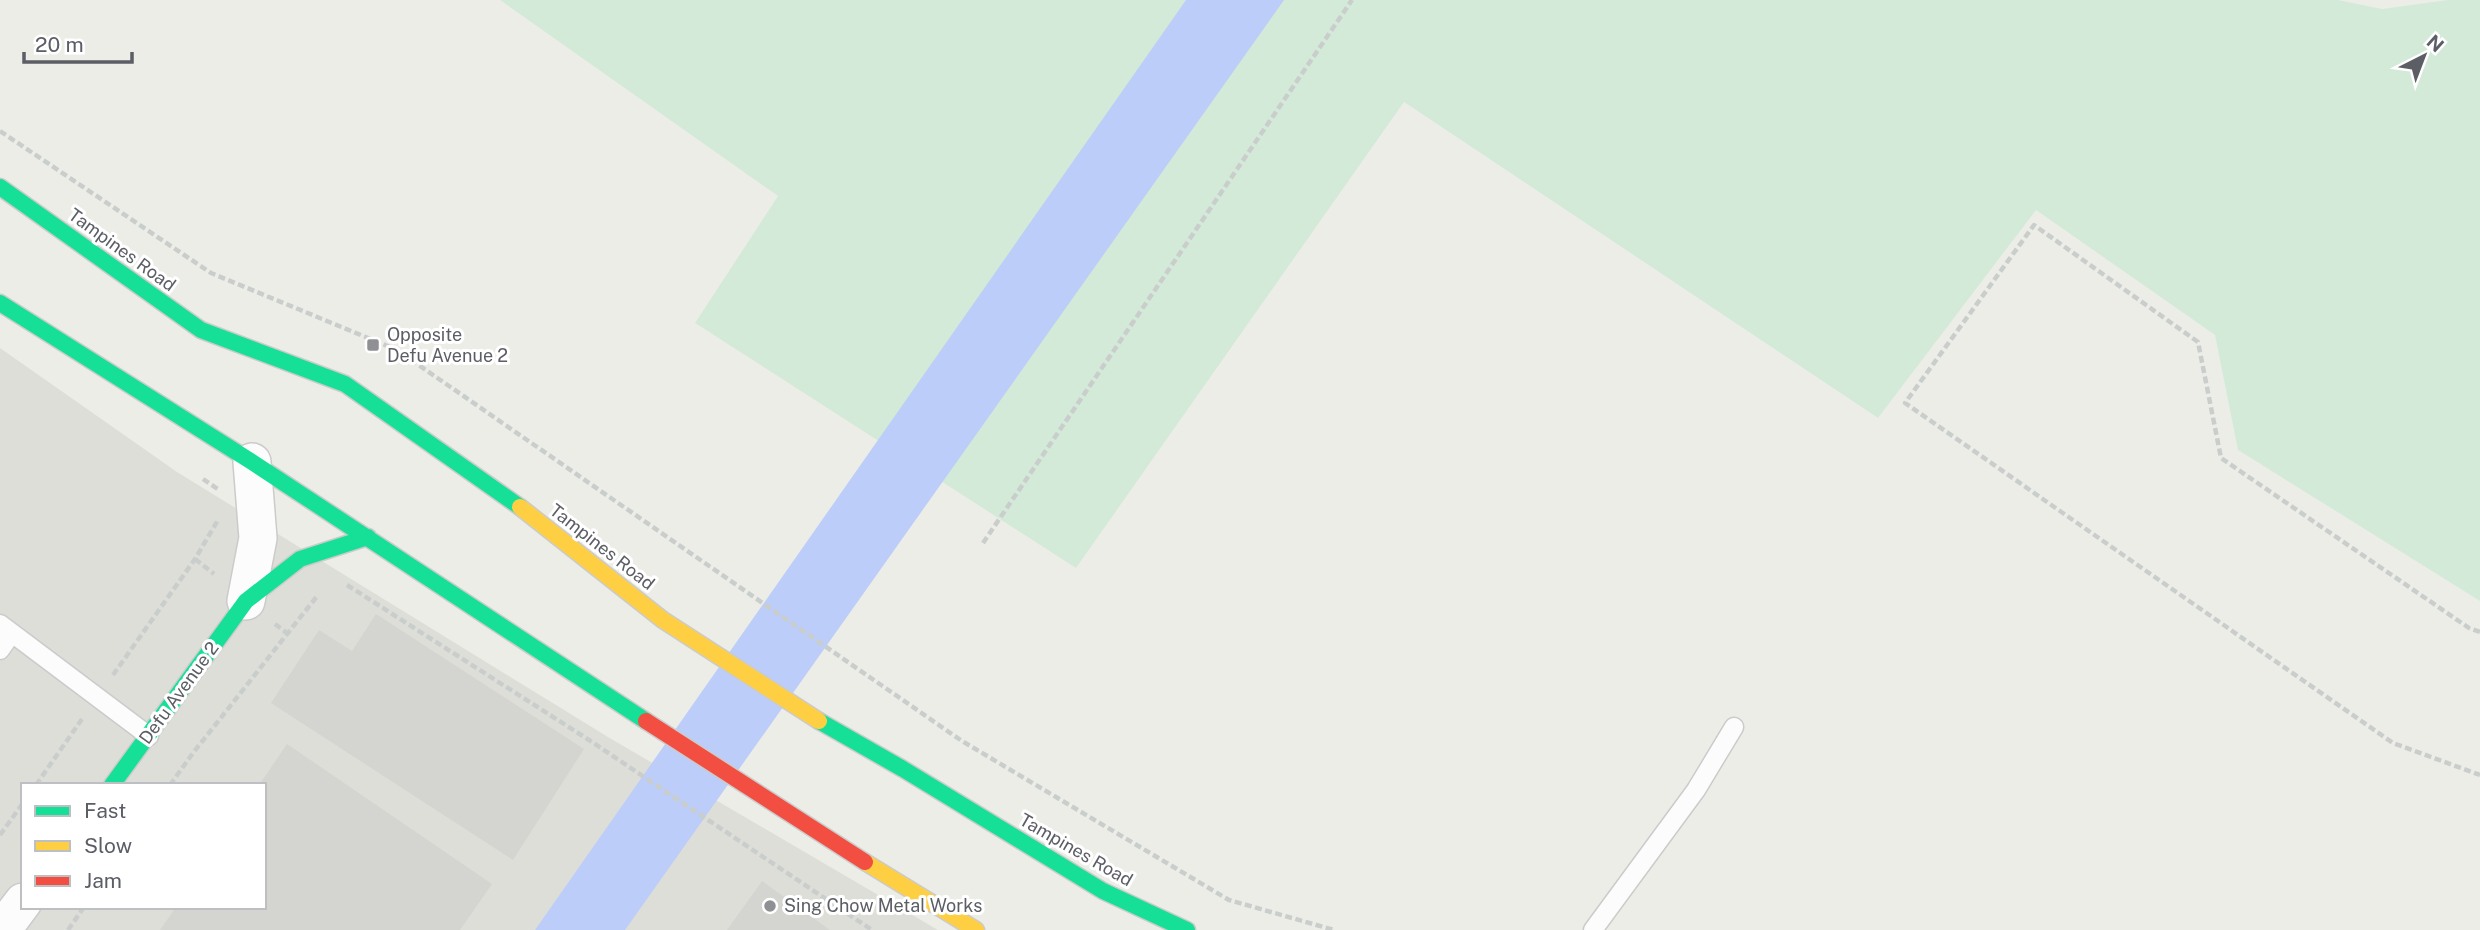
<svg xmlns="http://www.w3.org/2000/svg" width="2480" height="930" font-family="'Public Sans',sans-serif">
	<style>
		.industrial { fill: #deded9; fill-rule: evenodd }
		.green { fill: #d4ead8 }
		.water { fill: #bbcdf8 }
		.building { fill: #d4d4d0 }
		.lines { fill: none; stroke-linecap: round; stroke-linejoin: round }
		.lane-casing { stroke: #cbcbcb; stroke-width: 21 }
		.street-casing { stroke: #cbcbcb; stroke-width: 40 }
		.fast-casing { stroke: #cbcbcc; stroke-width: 19 }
		.slow-casing { stroke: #cbcbcc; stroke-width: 19 }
		.jam-casing { stroke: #cbcbcc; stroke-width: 19 }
		.path { stroke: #c9cecc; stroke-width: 4.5; stroke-dasharray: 7 3.5; stroke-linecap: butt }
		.lane { stroke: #fcfcfc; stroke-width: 18 }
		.street { stroke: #fcfcfc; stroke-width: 37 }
		.fast { stroke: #16e098; stroke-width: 16 }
		.slow { stroke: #ffcf43; stroke-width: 16 }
		.jam { stroke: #f24e42; stroke-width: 16 }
		.poi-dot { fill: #8f9094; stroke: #fff; stroke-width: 2.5 }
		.labels { text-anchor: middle; stroke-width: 6; stroke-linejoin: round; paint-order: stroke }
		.street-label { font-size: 18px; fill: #5c5e66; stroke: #fff }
		.poi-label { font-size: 18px; fill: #5c5e66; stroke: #fff; text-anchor: start }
	</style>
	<rect width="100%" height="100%" fill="#edede8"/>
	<path class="industrial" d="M0 348 177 472 608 737 938 930H0ZM23 785H264V907H23Z"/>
	<path class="green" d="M500 0H2338L2382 9 2448 0H2480V601L2238 450 2215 335 2036 210 1878 418 1404 102 1076 568 695 323 778 196Z"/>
	<path class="water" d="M1186 0H1284L625 930H535Z"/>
	<path class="building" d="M376 614 584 749 513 860 271 703 319 630 352 651Z
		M287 744 492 884 460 930H160L176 907H264V785H259Z
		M762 881 830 930H727Z"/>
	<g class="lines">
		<defs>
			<path id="lane" d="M0 624 149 736
				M0 650 12 633
				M1593 930 1696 790 1734 727"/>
			<path id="street" d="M246 601 258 538 252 462
				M2 930 23 902"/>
			<path id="fast" d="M0 187 201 330 345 384 520 507
				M0 303 252 462 646 721
				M819 721 903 769 1103 891 1187 930
				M112 785 246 601 300 559 368 537"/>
			<path id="slow" d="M520 507 663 620 819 721
				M865 862 976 930"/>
			<path id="jam" d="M646 721 865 862"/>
		</defs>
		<use href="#lane" class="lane-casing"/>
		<use href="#street" class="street-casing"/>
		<use href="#fast" class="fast-casing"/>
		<use href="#slow" class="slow-casing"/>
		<use href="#jam" class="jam-casing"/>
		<path class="path" d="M0 131 211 273 397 350 962 741 1229 900 1334 930
			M203 479 219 490
			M983 543 1352 0
			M195 559 214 574
			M347 585 589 740 872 930
			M275 624 288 634
			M2480 632 2469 628 2221 458 2198 342 2034 225 1905 403 2393 743 2480 775
			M113 675 195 559 218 520
			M36 785 82 719
			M170 785 193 753 318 595
			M0 835 23 803
			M68 930 84 907"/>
		<use href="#lane" class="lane"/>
		<use href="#street" class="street"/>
		<use href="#fast" class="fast"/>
		<use href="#slow" class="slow"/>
		<use href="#jam" class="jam"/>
	</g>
	<g class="poi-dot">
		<rect x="366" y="338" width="14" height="14" rx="3.5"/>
		<circle cx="770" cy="906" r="7"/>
	</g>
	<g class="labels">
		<g class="street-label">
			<text transform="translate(122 250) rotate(36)" y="6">Tampines Road</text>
			<text transform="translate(602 547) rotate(38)" y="6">Tampines Road</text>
			<text transform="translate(179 693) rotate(-54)" y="6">Defu Avenue 2</text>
			<text transform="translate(1076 850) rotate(30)" y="6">Tampines Road</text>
		</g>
		<g class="poi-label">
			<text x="387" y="341">Opposite<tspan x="387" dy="21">Defu Avenue 2</tspan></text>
			<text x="784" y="912">Sing Chow Metal Works</text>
		</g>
	</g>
	<rect x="21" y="783" width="245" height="126" fill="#ffffff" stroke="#bebfc2" stroke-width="2"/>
	<rect x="35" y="806" width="35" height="10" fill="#16e098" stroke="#bebfc2" stroke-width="2"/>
	<text x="84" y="818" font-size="21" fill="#5c5e66">Fast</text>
	<rect x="35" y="841" width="35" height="10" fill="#ffcf43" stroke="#bebfc2" stroke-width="2"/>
	<text x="84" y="853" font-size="21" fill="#5c5e66">Slow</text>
	<rect x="35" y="876" width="35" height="10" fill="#f24e42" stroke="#bebfc2" stroke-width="2"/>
	<text x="84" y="888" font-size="21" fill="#5c5e66">Jam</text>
	<g transform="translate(2424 56) rotate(42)" stroke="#ffffff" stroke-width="5" paint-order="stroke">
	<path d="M0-5L12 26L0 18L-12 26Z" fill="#5c5e66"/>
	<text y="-10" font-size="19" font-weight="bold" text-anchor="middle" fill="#5c5e66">N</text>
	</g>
	<path d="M24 52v10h108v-10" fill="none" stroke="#5c5e66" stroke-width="3.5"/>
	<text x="35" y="52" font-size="21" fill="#5c5e66" stroke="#ffffff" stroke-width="5" paint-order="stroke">20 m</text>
</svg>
